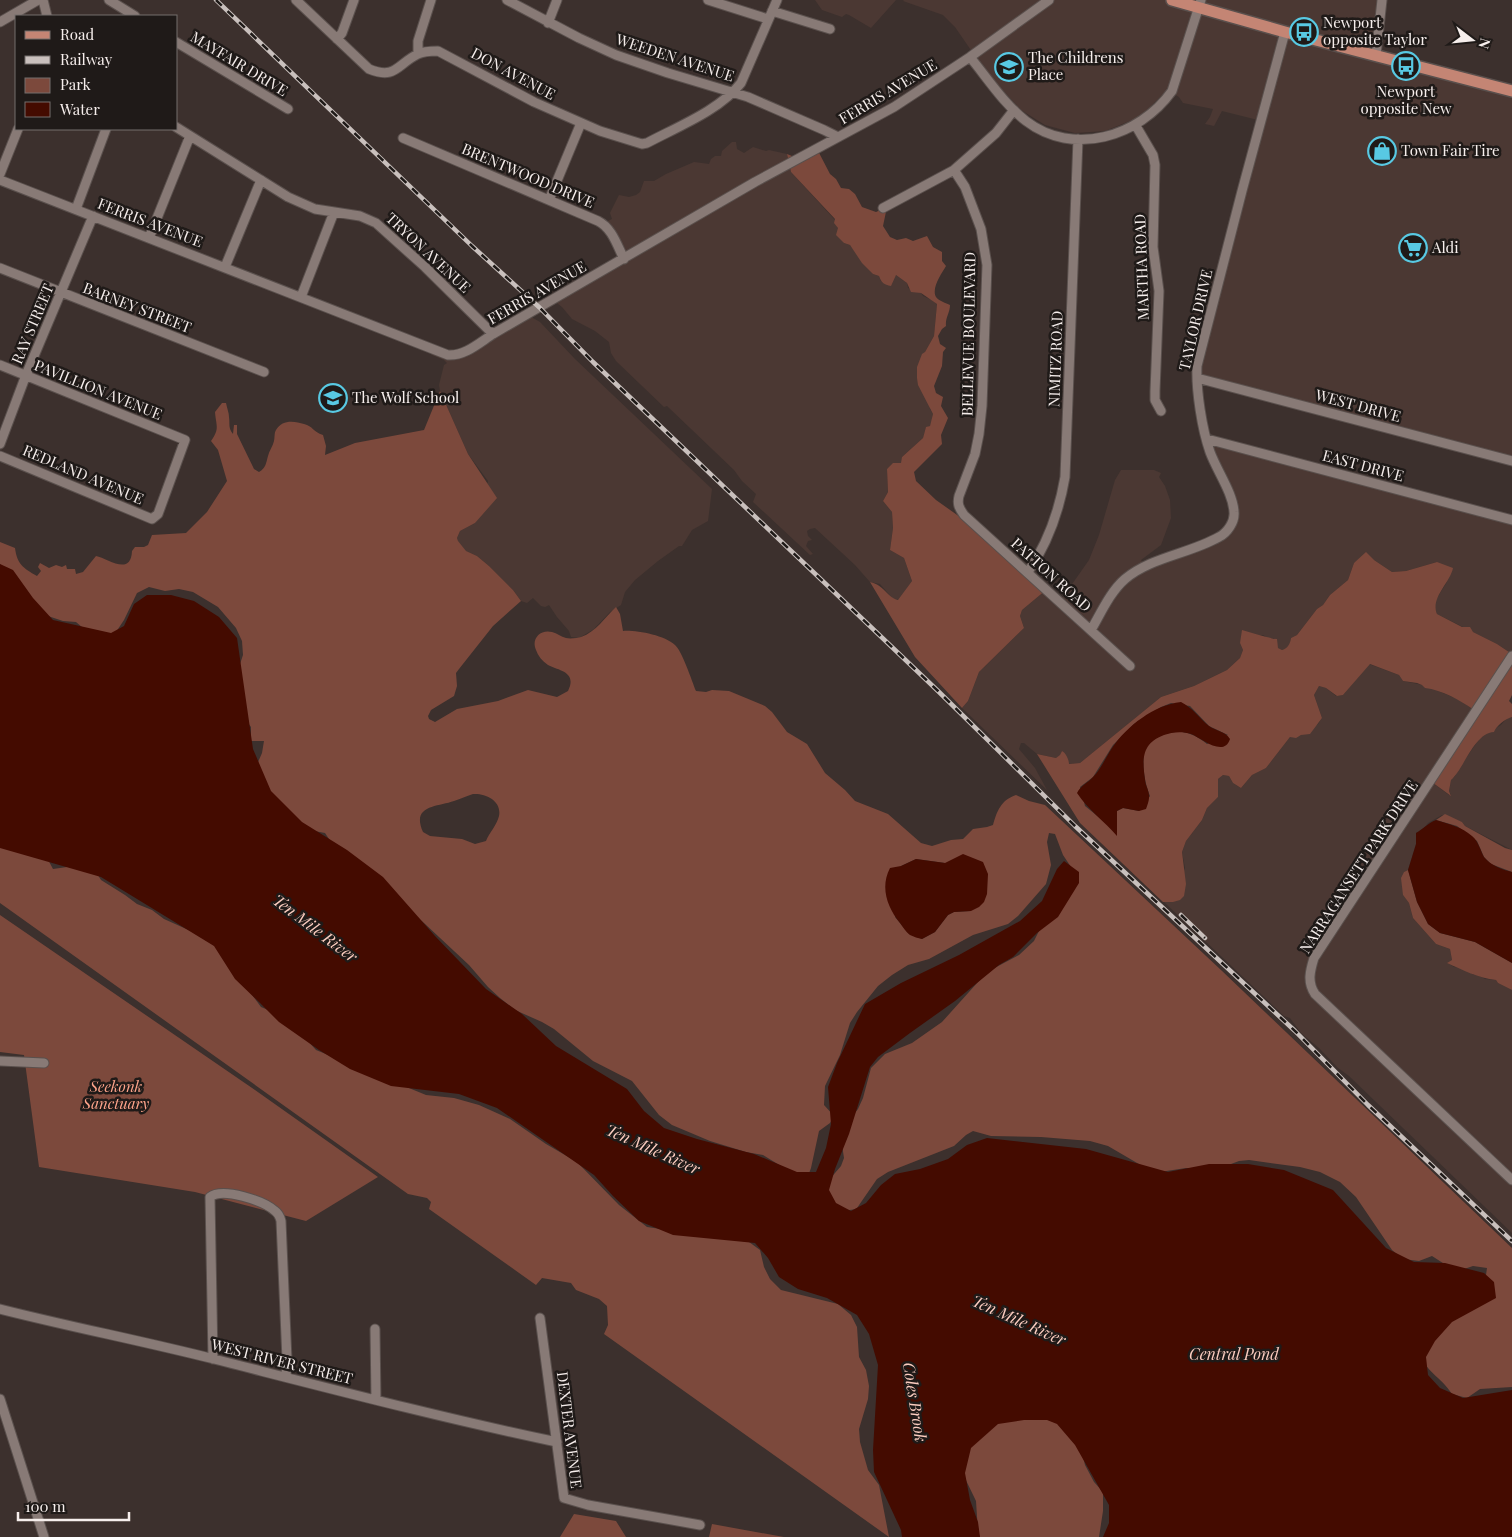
<svg xmlns="http://www.w3.org/2000/svg" width="1512" height="1537" font-family="'Playfair Display',serif">
	<style>
		.built { fill: #4b3833 }
		.green { fill: #7c493c; fill-rule: evenodd }
		.water { fill: #440b00 }
		.lines { fill: none; stroke-linecap: round; stroke-linejoin: round }
		.minor-casing { stroke: #5a504d; stroke-width: 11 }
		.major-casing { stroke: #5a504d; stroke-width: 14 }
		.minor { stroke: #887a76; stroke-width: 9 }
		.major { stroke: #c48574; stroke-width: 11 }
		.rail-casing { stroke: #c9c0bd; stroke-width: 4.5 }
		.rail { stroke: #1f1a18; stroke-width: 2.5; stroke-dasharray: 8; stroke-linecap: butt }
		.labels { text-anchor: middle; stroke-width: 5; stroke-linejoin: round; paint-order: stroke }
		.poi-label { font-size: 15px; fill: #f6eeec; stroke: #1f1a18; text-anchor: start }
		.street-label { font-size: 15px; fill: #f6eeec; stroke: #1f1a18 }
		.park-label { font-size: 15px; font-style: italic; fill: #fea48b; stroke: #1f1a18 }
		.water-label { font-size: 16px; font-style: italic; fill: #fbccbf; stroke: #1f1a18 }
	</style>
	<rect width="100%" height="100%" fill="#3c302d"/>
	<path class="built" d="M815 0H896L871 28 849 15 846 14 842 17 822 10Z
		M904 0H1379L1374 54 1512 92V461L1194 377 1258 120 1222 111 1214 126 1205 124 1210 117 1213 109 1183 103 1179 97 1167 90 1140 117 1105 131 1075 133 1045 125 1021 110 986 72 955 27 943 15 903 1Z
		M732 142H736L737 149 744 153 753 147 766 151 769 150 787 154 791 172 835 220 844 243 850 245 873 274 879 276 881 281 896 275 907 283 908 288 921 293 923 296 932 300 937 304 934 336 925 352 930 409 933 414 932 421 930 426 926 428 923 438 902 457V463L887 469 888 492 883 501 892 512 893 528 890 550 904 558 912 581 899 600 892 598 880 584 870 582 855 565 815 528 810 529 807 531 808 536 812 540 808 541 806 546 813 554 810 555 753 502 756 494 742 481 734 470 667 406 664 407 616 361 611 353 609 342 595 331 572 319 562 307 553 300 621 258 605 227 608 221 612 219 610 213 619 195 629 197 636 195 640 192 644 181H654L666 174 694 162 709 164 711 159 715 156H721L722 151Z
		M526 314 540 322 575 359 712 489 708 521 692 530 682 546H679L658 561 635 580 625 592 621 605 610 612 594 629 579 638 571 637 569 631 557 617 549 605 545 607 541 606 533 598 527 603 521 601 513 590 489 566 477 556 465 551 458 542 457 538 460 531 475 523 488 481 468 454 440 391 439 385 444 365 447 363 444 360 432 355 430 352H444L459 350Z
		M1208 442 1512 521V654L1497 644 1437 614 1435 609V601L1447 582 1437 562 1406 571 1392 572 1374 560 1354 563 1348 580 1330 595 1323 605 1317 609 1297 635 1291 638 1290 644 1286 649 1282 650 1278 648 1274 638 1269 639 1263 635 1242 638 1240 643 1243 650 1240 658 1227 670 1194 686 1161 697 1080 763 1068 764 1062 751 1060 756 1056 758 1037 754 1024 743H1021L1019 749 1035 768 1047 790 962 708 968 701 979 672 1024 628 1020 616 1022 610 1046 590 1059 601 1063 597 1089 560 1099 535 1115 480 1121 470H1154L1161 473 1159 477 1165 486 1170 500 1171 518 1161 545 1141 560 1145 567 1219 534 1228 525 1231 509Z
		M1369 664 1399 675 1403 681 1423 685 1425 688H1431L1460 700 1474 710 1429 780 1449 795H1451L1449 791 1451 780 1455 776 1459 768 1480 738 1501 725 1507 718 1512 717V850L1465 826 1462 822 1442 815 1428 823 1424 828 1416 833V844L1408 870 1404 872 1403 895 1409 903 1413 918 1436 944 1450 949 1452 960 1448 963 1454 967 1462 968 1474 975H1478L1485 979 1496 980 1498 983 1512 990V1233L1349 1076 1338 1068 1319 1048 1301 1033 1290 1018 1284 1016 1164 902H1173L1185 868 1182 852 1186 841 1202 820 1207 808 1218 797V779L1223 775 1229 776 1233 783 1241 788 1252 775 1266 768 1290 737 1301 735 1318 724 1322 718 1314 695 1319 686 1326 688 1336 696 1343 695Z"/>
	<path class="green" d="M816 147 830 174 836 179 841 188 849 189 855 194 862 207 876 212 887 207 883 226 890 237 897 240 906 238 913 241 927 236 933 247 942 252V261L946 266C942 273 931 288 936 297 939 301 946 303 950 305 950 313 945 318 946 326L942 329 938 336 940 344 946 348 943 352 942 366 934 386 936 393 943 397 941 406 948 418 941 435 942 444 914 472 916 481 936 500 960 517 1046 590 1022 610 1020 616 1024 628 979 672 968 701 962 708 915 657 870 582C886 586 885 596 898 600L912 581 904 558 890 550 893 528 892 512 883 501 888 492 887 469 893 463H901L902 457 923 438 926 427 930 426 933 414 918 385 917 378V367L922 354 925 352 934 336 937 304 921 293 911 292 907 283 896 275 891 286C884 285 881 282 879 276L873 274 862 263 850 245 844 243 836 235 838 228 834 223 835 219 791 172 787 154 792 156V159Z
		M440 391 468 454 497 498 475 523 460 531 457 538 458 541 466 551 477 556 489 566 513 590 521 601 493 626 459 669 456 673 457 686 454 696 431 710 428 716 429 719 435 722 457 709 498 701 528 690 557 697 568 691 570 686C574 671 557 670 548 665 542 661 538 656 536 650 531 639 540 629 552 632 557 633 561 637 566 638 570 639 578 638 581 637 596 632 605 617 616 607L620 614 623 631C636 630 664 635 675 645 682 651 692 681 696 691L706 692 712 690 729 691 765 706 772 712 787 732 807 744 825 773 845 790 855 801 888 814 921 843 932 846 951 840 963 839 973 829 987 827 993 825C997 811 1001 800 1016 795L1029 801 1045 805 1221 970 1512 1248V1387L1480 1389 1467 1398 1452 1394C1440 1375 1426 1374 1418 1349L1485 1282 1487 1268 1473 1266 1461 1270 1446 1265 1432 1256 1419 1261 1403 1259 1392 1250 1356 1197 1340 1182 1320 1172 1300 1167 1249 1160 1239 1161 1215 1170 1186 1168 1160 1172 1144 1167 1108 1146 1090 1141 1041 1137 991 1136 973 1131 966 1135 954 1146 888 1172 877 1179 857 1208C845 1214 837 1205 828 1198L829 1180 841 1166 844 1158 840 1132 858 1109 863 1098 871 1068 885 1054 912 1043 942 1022 987 972 1019 955 1034 941 1071 867 1063 855 1055 834 1049 833 1047 842 1051 865 1046 884 1018 916 1008 924 973 935 929 959 908 965 892 975 878 986 857 1012 850 1023 840 1055 825 1086 824 1105 834 1116 830 1123 819 1131 811 1168 808 1176 789 1171 763 1155 746 1152 710 1141 672 1125 659 1115 632 1081 593 1061 554 1029 542 1022 515 1010 500 998 488 987 469 965 424 923 333 845 325 833 309 830H296L255 769 262 753 264 741H251V727L242 715 238 670 243 655 242 641 236 628 218 607 193 592 179 589 165 591 149 587 137 593 124 620 116 632 102 638 89 633 76 622 63 621 48 616 0 564V542L15 548C17 564 23 568 37 576L41 571 38 567 40 563 49 568 56 565 62 567 66 565 67 569H75L76 574 83 572 96 556C107 558 131 577 132 551L135 547H144L148 545 152 535 186 533 207 512 227 481 218 450 211 441C220 428 216 426 215 412L222 403H226C227 408 229 413 229 417 230 424 228 428 233 434L234 425H237V434L254 469 259 472C266 468 266 463 268 456 269 451 273 446 274 441 275 437 274 433 276 430 282 419 295 421 304 424 313 426 313 432 323 435L326 446 325 455 355 443 424 430ZM473 794C486 793 502 801 499 816 497 825 489 833 486 841L475 844 462 839 430 836 423 832C411 805 437 807 454 801 461 799 466 796 473 794ZM916 859 945 863 971 911 954 912 948 915 935 932 922 939 909 934 895 917 901 866Z
		M1366 552 1374 560 1392 572 1406 571 1437 562 1453 568C1450 583 1430 598 1437 614L1462 627H1470L1473 632 1497 644 1512 654V695L1509 701 1512 704V717C1505 719 1496 726 1494 732 1474 733 1464 769 1451 780L1449 791 1451 796 1429 780 1474 710C1460 700 1442 690 1425 688L1422 685 1417 683 1403 681 1399 675 1370 664 1343 695 1337 696 1326 688 1319 686 1314 695 1322 718 1310 734 1301 735 1296 738 1290 737 1266 768 1252 775 1241 788 1233 783 1229 776 1223 775 1218 779V797L1207 808 1202 820 1186 841 1182 852 1186 884 1184 896 1180 900 1173 902H1163L1080 823 1037 754 1056 758 1060 755 1062 751C1066 753 1069 760 1069 764L1080 763 1161 697 1194 686 1227 670 1240 658 1243 650 1240 643 1242 630C1254 633 1266 638 1277 639L1278 648 1282 650C1288 648 1290 644 1291 638L1297 635 1317 609 1323 605 1330 595 1348 580 1354 563ZM1171 703 1190 706 1209 726 1228 735 1207 744C1202 740 1196 736 1190 734 1176 728 1146 736 1144 753 1142 768 1145 783 1150 796L1139 811 1123 808 1117 811V835L1106 823 1085 806 1080 787 1093 777 1113 745 1134 724 1161 707Z
		M1445 814 1462 822 1465 826 1505 848 1512 850V872L1491 864 1484 857 1477 841 1457 826 1436 820Z
		M0 839 45 854 53 869 67 867H93L101 880 125 895 137 904 152 910 164 919 193 932 218 948 261 1007 273 1012 307 1040 316 1050 426 1095 454 1098 479 1105 510 1119 546 1144 577 1162 619 1205 647 1227 749 1242 760 1250 764 1267 770 1279 781 1290 838 1304 851 1315 857 1327 859 1357 866 1370 869 1386 868 1399 859 1429 860 1442 868 1470 879 1485 889 1537 604 1334 608 1325 607 1306 599 1299 576 1290 571 1283 542 1278 536 1285 429 1209 431 1202 427 1198 408 1194 0 903Z
		M1408 870 1417 902 1428 924 1440 933 1475 942 1512 963V990L1498 983 1496 980C1478 978 1463 970 1447 963L1452 960 1450 949 1436 944 1413 918 1409 903 1403 895 1401 878 1404 872Z
		M0 915 255 1090 378 1177 306 1221 195 1192 39 1167 24 1055 0 1052Z
		M994 1418H1054L1081 1449 1085 1465 1094 1482 1103 1492V1511L1099 1537H980L978 1532 976 1501 962 1472V1447Z
		M574 1514 616 1521 626 1537H560Z
		M712 1524 784 1537H709Z"/>
	<path class="water" d="M0 564 13 570 33 598 53 620 111 633 124 626 134 604 147 595H171L194 601 219 617 237 638 253 749 271 791 302 822 347 850 383 877 435 936 486 989 522 1014 556 1046 627 1089 644 1111 664 1128 697 1139 754 1154 797 1172H816L826 1148 831 1124 828 1087 837 1063 865 1004 901 983 959 955 1020 921 1042 901 1057 869 1064 861 1079 872V883L1058 917 1037 933 1013 957 999 965 955 1001 910 1033 878 1057 870 1067 849 1134 835 1169 829 1190 836 1203 851 1211 866 1203 881 1185 895 1174 920 1169 948 1159 967 1145 987 1138 1086 1149 1168 1172 1209 1164H1248L1284 1170 1333 1190 1386 1248 1414 1262 1445 1263 1484 1273 1494 1282 1496 1298 1452 1322 1435 1341 1426 1357 1428 1375 1440 1388 1463 1398 1512 1390V1537H1103L1109 1523V1505L1075 1445 1057 1424 1047 1420H1024L998 1424 971 1448 965 1473 970 1500 978 1522 980 1537H902L901 1530 874 1472 873 1450 878 1365 869 1334 857 1315 827 1298 798 1289 779 1277 768 1258 755 1243 673 1235 639 1221 613 1196 594 1175 497 1108 459 1094 391 1086 350 1069 319 1050 279 1022 260 1003 235 979 214 946 101 877 0 848Z
		M1181 702C1193 708 1199 718 1209 726 1216 731 1225 731 1230 739 1224 758 1201 738 1191 734 1182 731 1172 732 1164 735 1142 743 1142 759 1145 779 1145 785 1150 792 1149 798 1149 801 1147 806 1146 809L1139 811 1123 808 1117 811V836C1104 821 1088 810 1077 793 1081 785 1088 783 1093 777 1101 769 1106 757 1112 748 1127 726 1154 705 1181 702Z
		M1436 820C1449 824 1462 827 1472 836 1479 842 1480 850 1484 857 1490 865 1503 870 1512 872V963L1475 942 1440 933 1428 924 1417 902 1408 870 1416 844V833C1423 829 1428 823 1436 820Z
		M963 854 983 862 988 874 987 894 984 902 979 907 971 911 954 912 948 915 935 932 922 939C918 938 914 937 910 935 906 932 903 927 900 923 887 907 880 887 890 868L901 866 916 859 945 863Z"/>
	<g class="lines">
		<defs>
			<path id="minor" d="M43 0 47 16
				M109 0 135 16
				M296 0 369 69C396 80 397 64 418 54 424 51 431 51 438 51L534 102 600 131 642 144 647 143C677 127 720 110 741 83L777 0
				M507 0 579 38 616 55 668 73 748 97 824 130 838 137
				M708 0 768 19
				M772 11 830 29
				M0 22 38 0
				M548 23 557 0
				M337 39 342 33 354 0
				M176 42 288 109
				M418 54V41L431 0
				M1376 55 1382 0
				M970 57C988 79 1004 104 1026 121 1073 157 1139 137 1172 91L1201 0
				M1136 126 1153 155 1155 165 1153 247 1159 291 1155 391V400L1161 411
				M176 127 288 197 315 209 360 216 376 223 425 267 493 334
				M403 138 598 221C612 228 617 245 624 259
				M954 170 965 187 981 229 987 265 982 406 979 434 975 454 959 496C957 504 959 508 964 515L1130 666
				M0 174 18 129
				M0 180 448 355C465 356 479 343 493 334L755 182 894 107 970 57 1049 0
				M549 200 581 123
				M883 208 954 170 996 133 1014 110
				M76 209 106 129
				M149 238 190 136
				M225 267 261 180
				M0 268 264 372
				M301 297 334 212
				M0 365 185 440 158 514 152 519 0 456
				M1197 378 1512 461
				M1207 439 1512 520
				M0 444 26 375 93 216
				M1028 572C1048 543 1059 512 1065 477L1078 139
				M1091 630C1101 613 1110 592 1125 579 1151 557 1189 554 1219 537 1227 533 1235 522 1234 512 1233 493 1217 471 1210 452 1202 429 1196 391 1197 366L1242 191 1285 32
				M1512 656 1314 958C1310 971 1307 982 1315 994L1512 1180
				M0 1061 44 1063
				M0 1309C71 1327 143 1341 214 1359 328 1388 442 1418 557 1442
				M540 1318 564 1498 588 1505 700 1525
				M375 1329 376 1400
				M213 1359 210 1197C223 1187 264 1201 275 1211 278 1213 280 1217 281 1221L287 1360 286 1377
				M0 1399 44 1537"/>
			<path id="major" d="M1172 0 1285 32 1512 91"/>
		</defs>
		<use href="#minor" class="minor-casing"/>
		<use href="#major" class="major-casing"/>
		<use href="#minor" class="minor"/>
		<use href="#major" class="major"/>
		<defs>
			<path id="rail" d="M216 0 472 246 540 308 593 362 938 691 1075 826 1295 1031 1368 1105 1512 1241
				M1181 915 1205 938"/>
		</defs>
		<use href="#rail" class="rail-casing"/>
		<use href="#rail" class="rail"/>
	</g>
	<defs>
		<symbol id="bus-ring" viewBox="-11 -11 22 22"><circle r="9.5" fill="#1f1a18" stroke="#58c9e3" stroke-width="1.5"/><path d="M-5-6H5V4H4V6H2V4H-2V6H-4V4H-5ZM-3.5-4V0h7V-4ZM-3.5 1.2v1.5H-2V1.2ZM2 1.2v1.5H3.5V1.2Z" fill="#58c9e3"/></symbol>
		<symbol id="school-ring" viewBox="-11 -11 22 22"><circle r="9.5" fill="#1f1a18" stroke="#58c9e3" stroke-width="1.5"/><path d="M0-5L7-2L0 1L-7-2ZM-4 1L0 2.5L4 1V4Q0 6-4 4Z" fill="#58c9e3"/></symbol>
		<symbol id="shop-ring" viewBox="-11 -11 22 22"><circle r="9.5" fill="#1f1a18" stroke="#58c9e3" stroke-width="1.5"/><path d="M-5-2.5h2.3a2.7 3.5 0 0 1 5.4 0H5L5.5 6h-11ZM-1.5-2.5h3a1.5 2.3 0 0 0-3 0Z" fill="#58c9e3"/></symbol>
		<symbol id="supermarket-ring" viewBox="-11 -11 22 22"><circle r="9.5" fill="#1f1a18" stroke="#58c9e3" stroke-width="1.5"/><path d="M-6-5.5h2.5l.6 2H6L4.5 2H-2.5L-4.4-4H-6ZM-1.5 3.2a1.3 1.3 0 1 0 .1 0ZM3 3.2a1.3 1.3 0 1 0 .1 0Z" fill="#58c9e3"/></symbol>
	</defs>
	<g fill-rule="evenodd">
		<use href="#bus-ring" x="1288" y="16" width="32" height="32"/>
		<use href="#bus-ring" x="1390" y="50" width="32" height="32"/>
		<use href="#school-ring" x="993" y="51" width="32" height="32"/>
		<use href="#shop-ring" x="1366" y="135" width="32" height="32"/>
		<use href="#supermarket-ring" x="1397" y="232" width="32" height="32"/>
		<use href="#school-ring" x="317" y="382" width="32" height="32"/>
	</g>
	<g class="labels">
		<g class="poi-label">
			<text x="1323" y="28">Newport<tspan x="1323" dy="17">opposite Taylor</tspan></text>
			<text x="1028" y="63">The Childrens<tspan x="1028" dy="17">Place</tspan></text>
			<text x="1406" y="97" text-anchor="middle">Newport<tspan x="1406" dy="17">opposite New</tspan></text>
			<text x="1401" y="156">Town Fair Tire</text>
			<text x="1432" y="253">Aldi</text>
			<text x="352" y="403">The Wolf School</text>
		</g>
		<g class="street-label">
			<text transform="translate(675 58) rotate(18)" y="5">WEEDEN AVENUE</text>
			<text transform="translate(239 64) rotate(31)" y="5">MAYFAIR DRIVE</text>
			<text transform="translate(513 74) rotate(28)" y="5">DON AVENUE</text>
			<text transform="translate(888 92) rotate(-31)" y="5">FERRIS AVENUE</text>
			<text transform="translate(528 176) rotate(23)" y="5">BRENTWOOD DRIVE</text>
			<text transform="translate(150 223) rotate(21)" y="5">FERRIS AVENUE</text>
			<text transform="translate(428 253) rotate(43)" y="5">TRYON AVENUE</text>
			<text transform="translate(1142 267) rotate(-92)" y="5">MARTHA ROAD</text>
			<text transform="translate(537 293) rotate(-30)" y="5">FERRIS AVENUE</text>
			<text transform="translate(137 308) rotate(21)" y="5">BARNEY STREET</text>
			<text transform="translate(1196 320) rotate(-77)" y="5">TAYLOR DRIVE</text>
			<text transform="translate(33 324) rotate(-67)" y="5">RAY STREET</text>
			<text transform="translate(969 334) rotate(-89)" y="5">BELLEVUE BOULEVARD</text>
			<text transform="translate(1056 359) rotate(-88)" y="5">NIMITZ ROAD</text>
			<text transform="translate(98 390) rotate(22)" y="5">PAVILLION AVENUE</text>
			<text transform="translate(1358 406) rotate(15)" y="5">WEST DRIVE</text>
			<text transform="translate(1363 466) rotate(15)" y="5">EAST DRIVE</text>
			<text transform="translate(83 475) rotate(23)" y="5">REDLAND AVENUE</text>
			<text transform="translate(1051 575) rotate(42)" y="5">PATTON ROAD</text>
			<text transform="translate(1359 867) rotate(-57)" y="5">NARRAGANSETT PARK DRIVE</text>
			<text transform="translate(282 1362) rotate(14)" y="5">WEST RIVER STREET</text>
			<text transform="translate(569 1430) rotate(83)" y="5">DEXTER AVENUE</text>
		</g>
		<g class="park-label">
			<text x="116" y="1092">Seekonk<tspan x="116" dy="17">Sanctuary</tspan></text>
		</g>
		<g class="water-label">
			<text transform="translate(315 928) rotate(37)" y="6">Ten Mile River</text>
			<text transform="translate(653 1149) rotate(24)" y="6">Ten Mile River</text>
			<text transform="translate(1019 1320) rotate(24)" y="6">Ten Mile River</text>
			<text x="1234" y="1360">Central Pond</text>
			<text transform="translate(915 1402) rotate(81)" y="6">Coles Brook</text>
		</g>
	</g>
	<rect x="15" y="15" width="162" height="115" fill="#1f1a18" stroke="#756f6d"/>
	<rect x="25" y="31" width="25" height="8" fill="#c48574" stroke="#756f6d"/>
	<text x="60" y="40" font-size="15" fill="#f6eeec">Road</text>
	<rect x="25" y="56" width="25" height="8" fill="#c9c0bd" stroke="#756f6d"/>
	<text x="60" y="65" font-size="15" fill="#f6eeec">Railway</text>
	<rect x="25" y="78" width="25" height="15" fill="#7c493c" stroke="#756f6d"/>
	<text x="60" y="90" font-size="15" fill="#f6eeec">Park</text>
	<rect x="25" y="102" width="25" height="15" fill="#440b00" stroke="#756f6d"/>
	<text x="60" y="115" font-size="15" fill="#f6eeec">Water</text>
	<g transform="translate(1472 40) rotate(106)" stroke="#1f1a18" stroke-width="4" paint-order="stroke">
	<path d="M0-4L9 19L0 12L-9 19Z" fill="#f6eeec"/>
	<text y="-8" font-size="14" font-weight="bold" text-anchor="middle" fill="#f6eeec">N</text>
	</g>
	<path d="M18 1512v8h111v-8" fill="none" stroke="#f6eeec" stroke-width="2.5"/>
	<text x="25" y="1512" font-size="15" fill="#f6eeec" stroke="#1f1a18" stroke-width="4" paint-order="stroke">100 m</text>
</svg>
